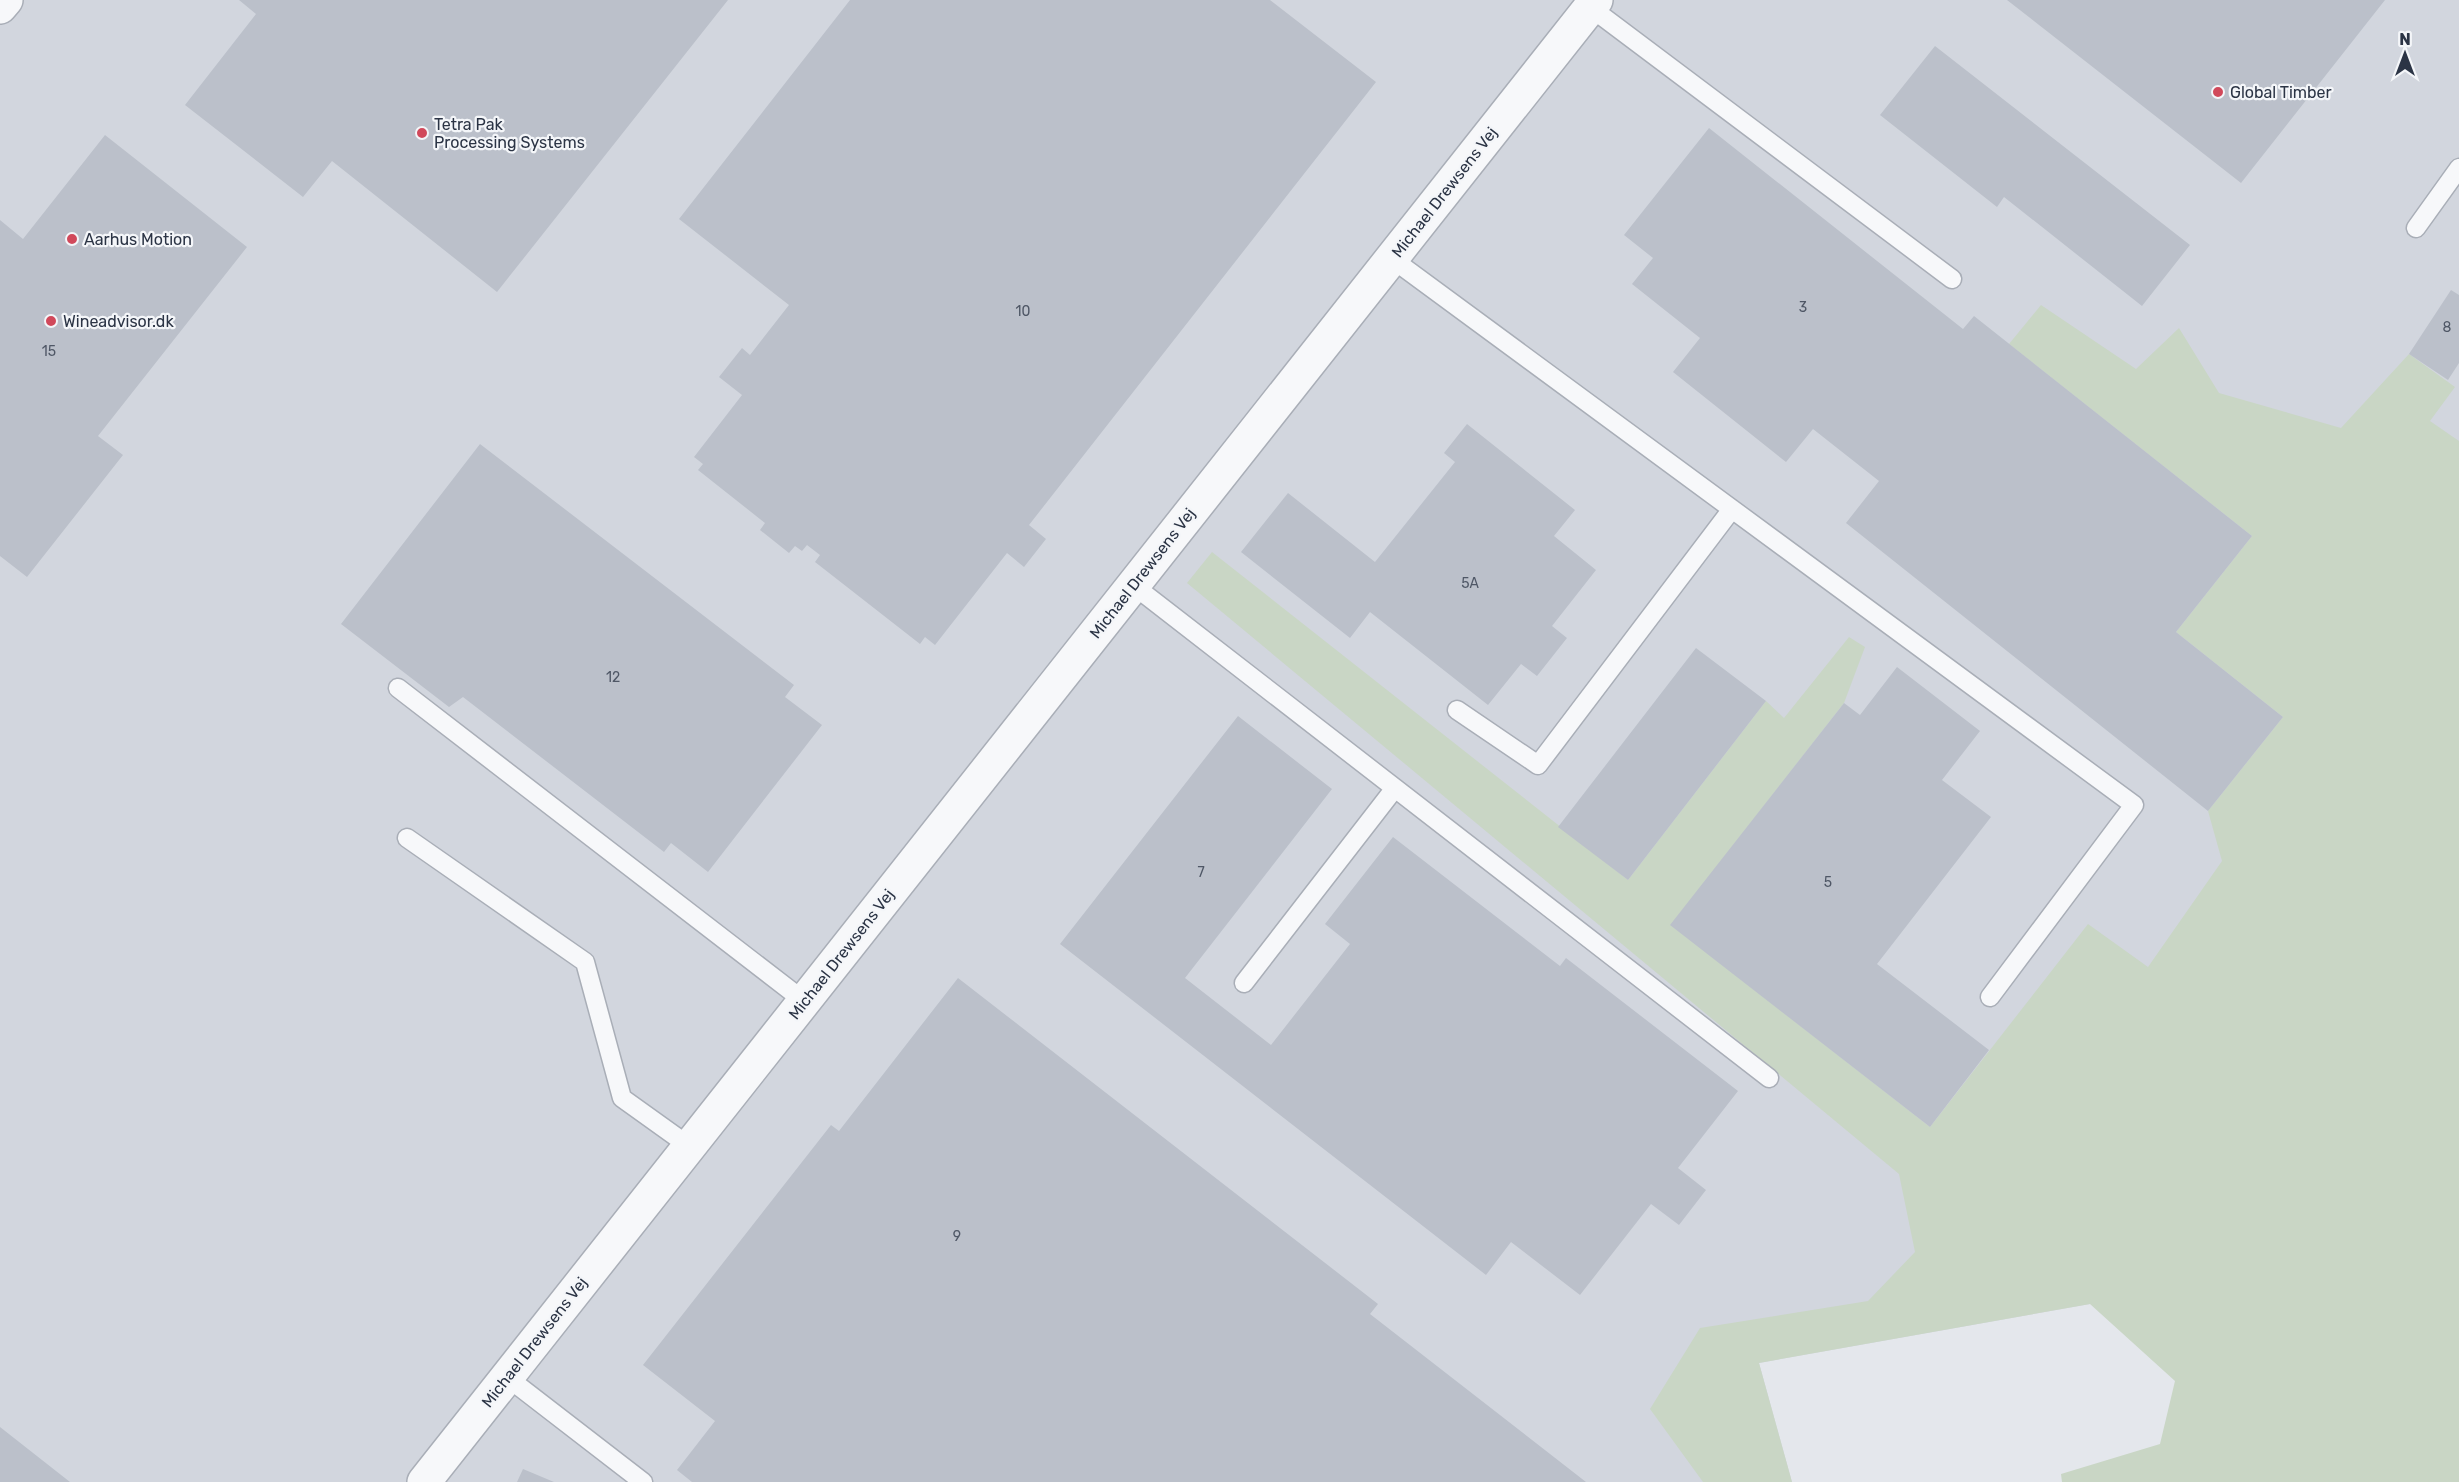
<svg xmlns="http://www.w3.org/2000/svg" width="2459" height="1482" font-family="Rubik,sans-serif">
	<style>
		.built { fill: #d2d6de }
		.green { fill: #c9d6c5 }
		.building { fill: #bbc0ca }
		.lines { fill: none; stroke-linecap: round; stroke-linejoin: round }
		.service-casing { stroke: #a9aeb7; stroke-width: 21 }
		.minor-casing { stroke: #a9aeb7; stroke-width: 36 }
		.service { stroke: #f7f8fa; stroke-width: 18 }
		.minor { stroke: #f7f8fa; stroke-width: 33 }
		.poi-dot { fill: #d1495b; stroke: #f4f6f9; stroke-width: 2 }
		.labels { text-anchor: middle; stroke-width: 4.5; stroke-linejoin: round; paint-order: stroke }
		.number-label { font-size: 14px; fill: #4f5766 }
		.poi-label { font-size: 16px; fill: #2b3445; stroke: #f4f6f9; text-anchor: start }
		.street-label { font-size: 16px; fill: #2b3445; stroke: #f4f6f9 }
	</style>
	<rect width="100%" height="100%" fill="#e4e7ec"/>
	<path class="built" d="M0 0H2459V906L2090 1304 1759 1363 1792 1482H0Z"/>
	<path class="green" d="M2041 305 2136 369 2179 328 2219 393 2341 428 2409 354 2455 387 2430 421 2459 441V1482H2062L2061 1474 2160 1444 2175 1381 2090 1304 1759 1363 1792 1482H1703L1650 1409 1700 1328 1868 1301 1915 1252 1899 1174 1187 583 1212 552 1628 880 1766 701 1784 718 1849 637 1865 647 1844 703 1671 925 1930 1127 2088 924 2148 967 2222 861 2208 811 2283 717 2176 632 2252 536 2009 344Z"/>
	<path class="building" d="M239 0H728L497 292 332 161 303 197 185 105 256 14Z
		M850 0H1270L1376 82 1029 525 1046 539 1024 567 1007 553 935 645 925 637 920 644 815 562 820 555 807 545 802 551 795 546 789 553 760 530 765 523 698 470 703 464 694 457 742 395 719 377 742 348 750 355 789 305 679 219Z
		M2007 0H2385L2241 183Z
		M1935 46 2190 245 2142 306 2004 197 1997 207 1880 115Z
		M1709 128 1963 329 1974 316 2252 536 2176 632 2283 717 2208 811 1846 523 1879 481 1813 429 1786 462 1673 372 1700 338 1632 284 1653 258 1624 235Z
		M105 135 247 247 98 436 123 455 27 577 0 556V220L23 239Z
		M2451 290 2459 295V363L2448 380 2409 354Z
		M1467 424 1575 510 1554 536 1596 570 1552 626 1567 638 1537 676 1521 664 1488 705 1370 612 1350 638 1241 552 1288 493 1375 562 1455 462 1444 453Z
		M480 444 794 685 785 697 822 725 708 872 671 843 664 852 463 697 449 707 341 624Z
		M1696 648 1766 701 1628 880 1558 827Z
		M1897 667 1980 731 1942 780 1991 817 1877 964 1989 1050 1930 1127 1670 925 1844 703 1860 715Z
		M1238 716 1332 789 1185 978 1271 1045 1350 944 1325 924 1393 837 1560 966 1566 958 1738 1091 1678 1168 1706 1190 1679 1225 1651 1204 1580 1295 1511 1242 1486 1275 1060 944Z
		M958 978 1378 1304 1370 1314 1586 1482H692L677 1470 715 1421 643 1365 831 1125 839 1131Z
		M0 1427 70 1482H0Z
		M523 1469 554 1482H517Z"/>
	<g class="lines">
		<defs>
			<path id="service" d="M1590 7 1952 279
				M2416 228 2459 168
				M1391 258 2134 805 1990 997
				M1133 585 1769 1078
				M398 688 804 1001
				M1457 710 1538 765 1732 509
				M407 838 585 962 622 1098 689 1146
				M1244 983 1395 788
				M507 1377 643 1482"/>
			<path id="minor" d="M0 7 6 0
				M424 1482 1596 0"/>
		</defs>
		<use href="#service" class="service-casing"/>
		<use href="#minor" class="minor-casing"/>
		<use href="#service" class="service"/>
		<use href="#minor" class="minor"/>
	</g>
	<g class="poi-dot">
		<circle cx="2218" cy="92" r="6"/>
		<circle cx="422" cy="133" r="6"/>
		<circle cx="72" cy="239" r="6"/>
		<circle cx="51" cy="321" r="6"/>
	</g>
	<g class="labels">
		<g class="number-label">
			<text x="1803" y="312">3</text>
			<text x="1023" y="316">10</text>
			<text x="2447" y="332">8</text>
			<text x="49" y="356">15</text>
			<text x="1470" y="588">5A</text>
			<text x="613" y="682">12</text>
			<text x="1201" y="877">7</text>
			<text x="1828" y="887">5</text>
			<text x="957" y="1241">9</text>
		</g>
		<g class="poi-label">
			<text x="2230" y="98">Global Timber</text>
			<text x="434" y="130">Tetra Pak<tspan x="434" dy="18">Processing Systems</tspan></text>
			<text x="84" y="245">Aarhus Motion</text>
			<text x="63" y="327">Wineadvisor.dk</text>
		</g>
		<g class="street-label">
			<text transform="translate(1444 192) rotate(-52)" y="6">Michael Drewsens Vej</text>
			<text transform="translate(1142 573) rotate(-52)" y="6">Michael Drewsens Vej</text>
			<text transform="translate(841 954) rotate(-52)" y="6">Michael Drewsens Vej</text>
			<text transform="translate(534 1342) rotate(-52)" y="6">Michael Drewsens Vej</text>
		</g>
	</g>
	<g transform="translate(2405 54)" stroke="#f4f6f9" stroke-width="4.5" paint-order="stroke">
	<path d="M0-4.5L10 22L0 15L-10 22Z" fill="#2b3445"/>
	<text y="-9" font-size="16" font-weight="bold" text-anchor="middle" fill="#2b3445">N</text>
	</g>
</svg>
